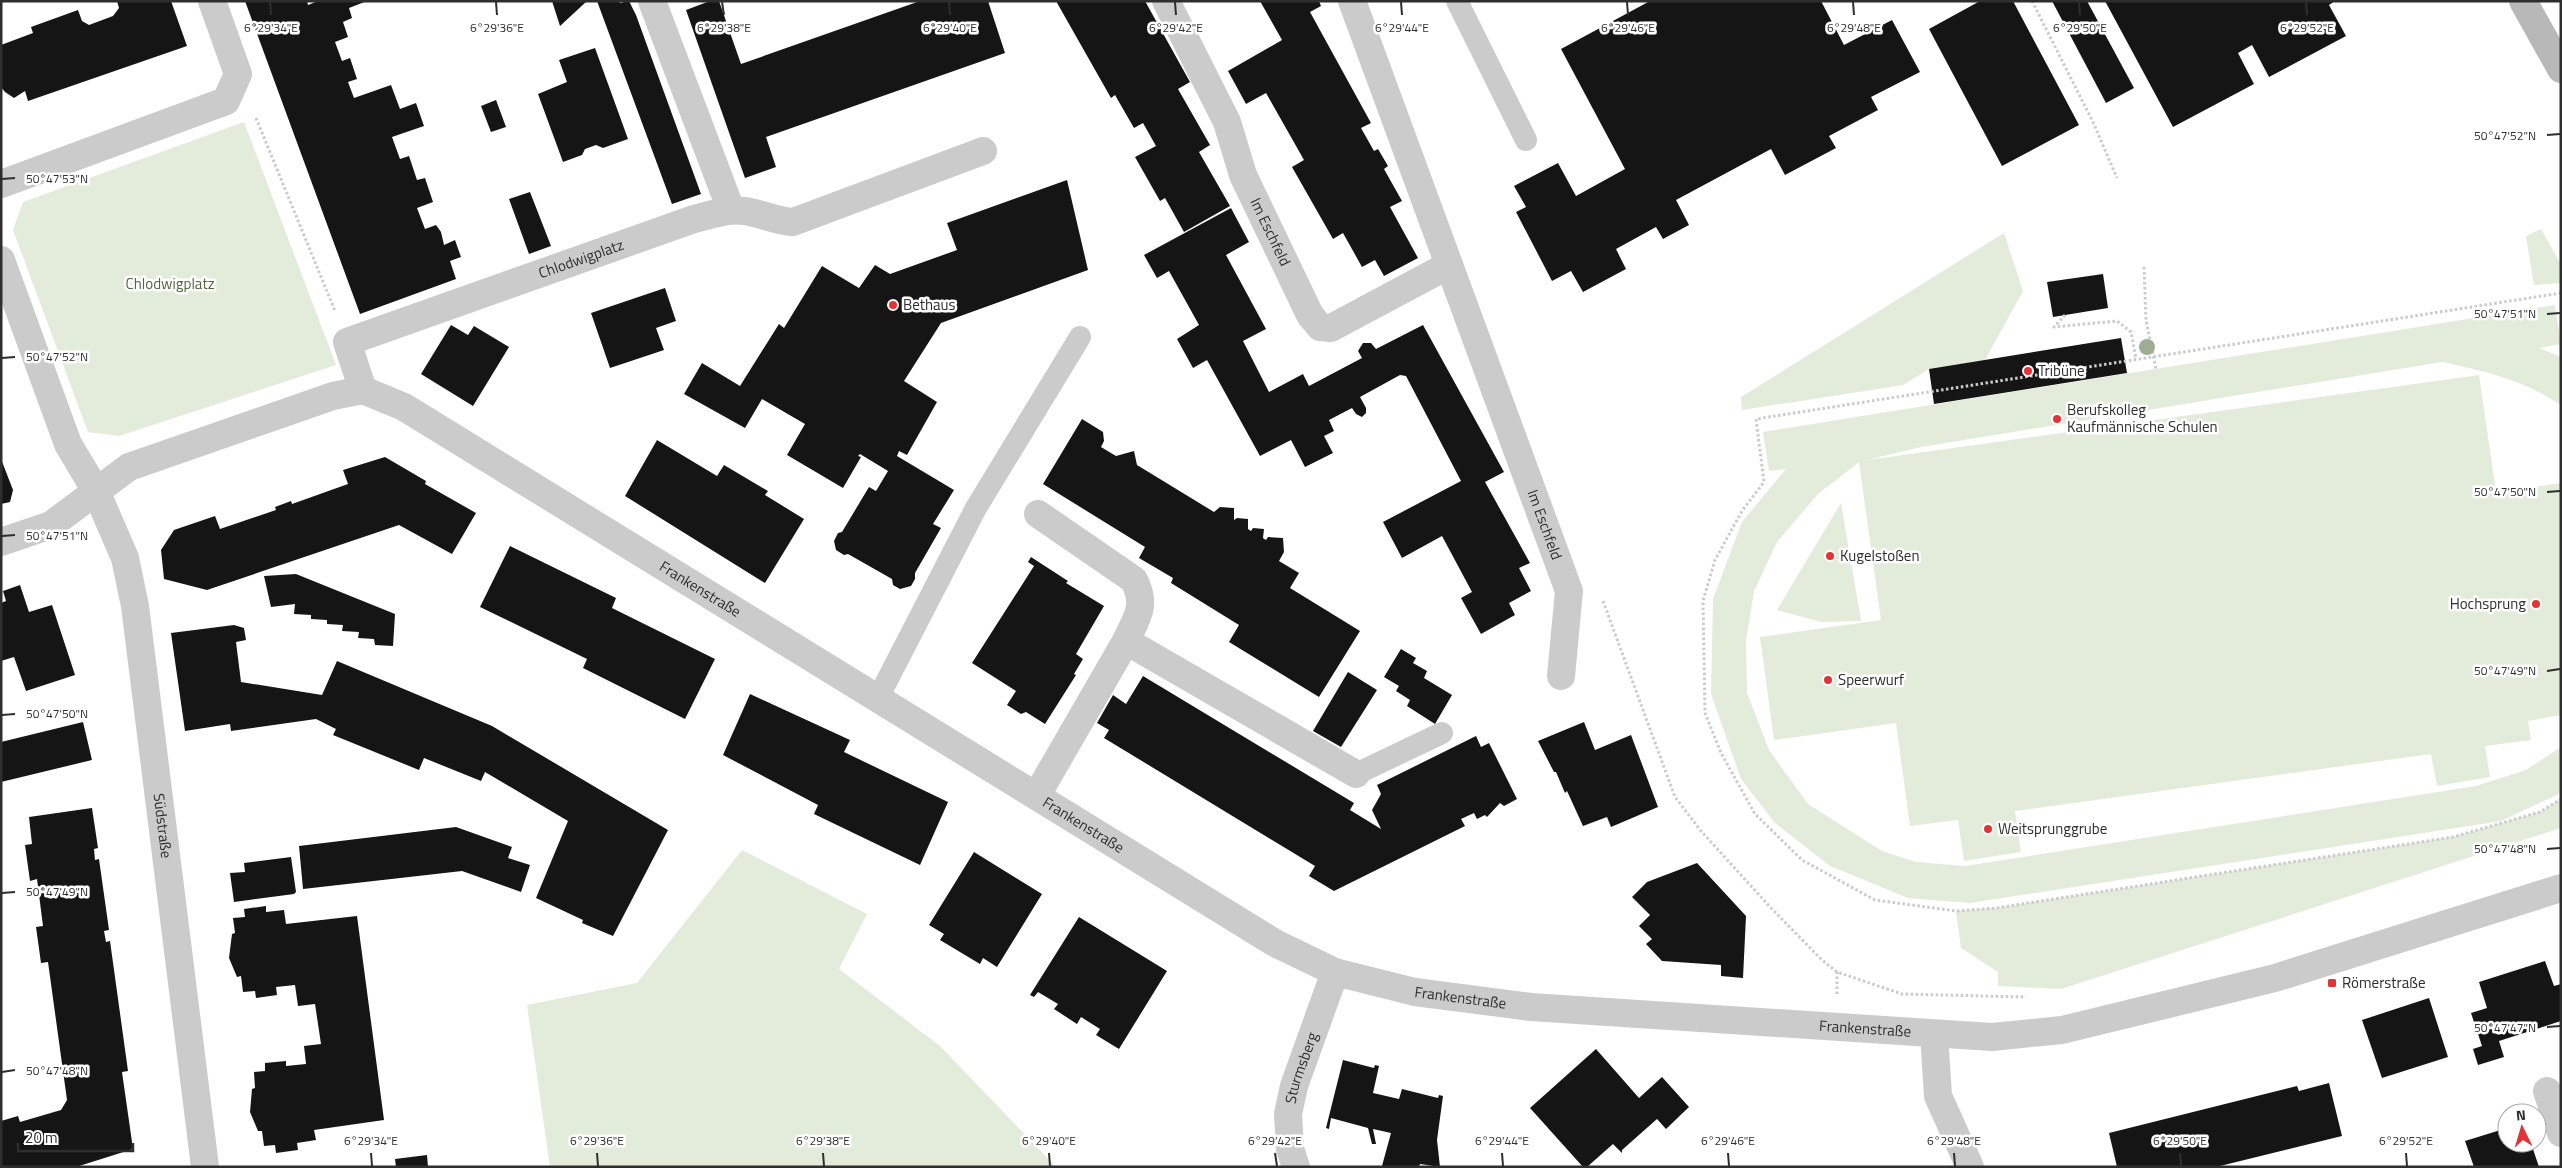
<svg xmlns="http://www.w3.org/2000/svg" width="2562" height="1168" font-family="'Titillium Web',sans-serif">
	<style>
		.green { fill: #e3ebdb }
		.building { fill: #151515 }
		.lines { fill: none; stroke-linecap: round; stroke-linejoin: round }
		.path { stroke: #cbcbcb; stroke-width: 3; stroke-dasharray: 2.5 2.5; stroke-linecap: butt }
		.lane { stroke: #cbcbcb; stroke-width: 22 }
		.street { stroke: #cbcbcb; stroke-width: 28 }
		.secondary { stroke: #b8b8b8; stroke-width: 28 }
		.tree { fill: #9eac94 }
		.ticks { fill: none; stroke: #2e2e2e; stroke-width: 2 }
		.poi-dot { fill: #e23337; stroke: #fff; stroke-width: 2 }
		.labels { text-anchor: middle; stroke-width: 5; stroke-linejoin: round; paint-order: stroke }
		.street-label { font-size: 15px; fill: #2e2e2e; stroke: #fff }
		.park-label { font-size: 15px; fill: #4f683c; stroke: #fff }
		.poi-label { font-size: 15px; fill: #2e2e2e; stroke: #fff; text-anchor: start }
		.ticks-label { font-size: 12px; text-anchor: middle; fill: #2e2e2e; stroke: #fff; stroke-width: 5; stroke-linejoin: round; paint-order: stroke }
	</style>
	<rect width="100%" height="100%" fill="#fff"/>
	<path class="green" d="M244 122 336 365 119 436 88 432 13 230 23 202Z
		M2541 229 2561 264V283L2534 285 2526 236Z
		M2004 233 2023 291 1985 360 1929 369 1903 385 1742 410 1741 397Z
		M2555 305 2561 344 2539 348 2561 357V405C2521 379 2488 372 2442 362L1921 447 1867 460 2479 375 2496 492 2561 483V715L2528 721 2531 740 2485 746 2490 777 2437 786 2431 754 2015 811 2021 852 1964 861 1958 820 1910 826 1896 723 1774 740 1760 637 1881 620 1859 462 1818 494 1777 542 1754 591 1746 641 1747 693 1769 750 1808 804 1882 851 1916 862 1965 866 2476 786 2526 770 2561 747V793L2501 821 1970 903 1908 898 1830 866 1775 823 1741 779 1711 694 1713 599 1742 522 1786 469 1769 471 1763 432Z
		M1841 503 1861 621 1821 622 1777 610Z
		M2561 799V828L2061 989 1998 986V972L1961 948 1956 911 1996 908 2453 837 2540 812Z
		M742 850 867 914 839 969 940 1046 1056 1167H550L527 1005 637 983Z"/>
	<path class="building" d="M117 1H171L187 46 28 101 25 91 14 98 5 92 1 87V45L33 33 31 27 78 10 82 21 89 25 113 16 119 8Z
		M245 1H307L308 5 318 1H367L349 8 352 18 343 22 348 37 335 42 342 61 350 58 357 79 348 82 354 98 391 85 400 109 416 103 424 126 392 137 400 159 409 156 417 180 425 178 433 202 417 208 425 229 436 225 441 232 444 245 455 240 461 257 450 261 456 279 360 314Z
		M552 1H587L560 26Z
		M597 1H619L620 3 629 1 636 15 701 194 672 204Z
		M710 1H719L741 64 920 1H988L1005 53 766 137 776 167 745 178 686 10Z
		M1056 1H1145L1190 82 1178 89 1210 145 1199 152 1230 206 1184 232 1165 198 1160 201 1135 157 1156 146 1143 123 1134 128 1115 95 1111 98Z
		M1260 1H1319L1321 6 1310 12 1371 123 1361 128 1374 151 1378 149 1388 166 1384 169 1402 201 1390 207 1418 258 1384 276 1375 260 1362 267 1343 233 1333 239 1292 167 1304 160 1266 93 1246 104 1228 71 1282 40Z
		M1650 1H1821L1844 45 1892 20 1920 72 1871 97 1878 110 1829 136 1836 148 1785 175 1771 149 1676 200 1689 225 1663 239 1656 227 1616 249 1626 269 1583 292 1571 271 1552 281 1516 212 1526 207 1514 186 1558 163 1576 196 1625 169 1561 49Z
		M1980 1H2013L2079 125 2002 166 1929 29Z
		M2052 1H2087L2134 88 2106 103Z
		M2105 1H2335L2329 5 2346 36 2269 77 2252 45 2238 53 2254 84 2173 127Z
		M595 48 628 139 603 148 596 145 585 149 582 155 563 162 538 94 567 82 559 60Z
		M496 100 506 127 491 132 481 106Z
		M1067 180 1088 270 941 323 904 381 937 402 907 455 899 451 897 456 954 490 933 524 941 528 915 573V579L911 586 900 589 893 585 892 579 848 554 844 555 836 550 834 541 838 533 842 532 869 487 876 491 888 471 860 454 858 456 861 457 843 488 787 455 805 424 762 399 745 428 684 394 702 363 740 386 779 324 784 328 822 266 859 288 875 265 890 274 957 250 947 223Z
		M530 192 551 246 529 254 509 199Z
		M1231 208 1249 242 1226 255 1266 329 1243 341 1269 392 1303 374 1309 386 1362 358 1358 351 1363 343H1371L1376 349 1423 325 1504 472 1485 482 1530 563 1519 568 1531 591 1509 603 1515 615 1481 634 1461 598 1472 592 1442 536 1402 558 1383 522 1461 481 1406 376 1400 375 1360 397 1366 408V413L1362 417 1356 414 1352 408 1329 420 1334 431 1324 436 1333 453 1305 467 1291 440 1260 456 1207 360 1193 368 1177 339 1199 325 1169 271 1157 278 1144 255Z
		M2103 274 2108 308 2053 317 2047 282Z
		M665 288 676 321 656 328 664 350 610 368 591 313Z
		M451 325 468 335 474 326 509 347 473 406 421 374Z
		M2121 338 2127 373 1934 404 1929 369Z
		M1082 419 1103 432 1104 441 1101 447 1116 456 1134 451 1137 465 1214 512 1220 507 1234 508V520L1237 518 1248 519V529L1251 531 1253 528 1264 529 1263 538 1266 540 1268 537 1283 538 1284 552 1279 561 1299 573 1290 588 1360 631 1319 697 1229 642 1239 625 1171 583 1173 578 1139 558 1145 547 1043 484Z
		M657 440 717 476 724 465 768 491 765 495 804 519 765 583 625 496Z
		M385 457 426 481 425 484 476 513 452 554 399 525 207 590 164 579 161 550 174 530 215 516 220 529 276 510 275 507 291 501 292 504 348 484 343 470Z
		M1 459 13 490 10 502 1 504Z
		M510 546 616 598 612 608 715 659 685 719 583 668 587 659 480 607Z
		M1031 557 1068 581 1066 583 1104 606 1076 654 1083 659 1074 674 1076 675 1045 724 1026 712 1021 714 1007 705 1016 691 972 663 1034 566 1028 562Z
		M296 574 395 614 393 646 375 645 374 639 358 638 359 632 342 631 343 625 327 624V620L311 619V615L294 614 295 604 271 607 264 576Z
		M20 585 29 612 52 605 75 675 26 691 14 657 1 661V603L6 601 3 591Z
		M234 625 244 628 246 640 236 642 241 682 322 695 337 661 492 726 668 830 613 936 582 923 583 920 536 898 568 821 485 772 481 781 424 758 419 770 333 735 336 729 316 719 231 731 230 724 185 731 171 633Z
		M1401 649 1416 658 1413 663 1427 671 1424 678 1452 695 1435 724 1407 706 1410 700 1396 691 1399 686 1384 677Z
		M1348 672 1377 690 1341 747 1313 731Z
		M1143 676 1354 803 1350 810 1381 829 1372 810 1381 794 1377 785 1476 736 1481 747 1489 743 1517 799 1504 806 1500 803 1487 817 1485 815 1477 819 1474 813 1461 819 1465 826 1334 891 1309 876 1315 866 1104 738 1109 730 1097 723 1113 695 1126 704Z
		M750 694 850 740 844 752 948 802 920 865 814 814 818 805 723 755Z
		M83 722 92 760 1 782V742Z
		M1584 722 1595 750 1631 735 1658 807 1611 827 1607 817 1583 826 1567 791 1565 793 1556 772H1554L1538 741Z
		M92 808 98 848 94 849 95 860 99 859 109 930 104 931 106 942 110 941 128 1071 122 1072 133 1149 76 1167H1V1121L18 1116 20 1122 61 1110 67 1100 48 962 41 963 36 927 43 926 37 879 30 881 25 845 32 844 29 817Z
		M456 827 512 847 508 858 530 865 521 892 462 871 303 889 299 846Z
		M974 852 1042 894 997 967 983 958 980 964 940 940 944 934 929 925Z
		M291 857 296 892 294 894 234 902 230 873 245 872 244 863Z
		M1697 863 1746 916 1743 978 1721 976V965L1662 961 1646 944 1652 939 1639 926 1650 915 1632 897 1647 882Z
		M266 906V912L284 910 286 924 357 916 384 1120 314 1130 316 1140 297 1143 298 1150 276 1153 275 1145 264 1146 262 1131H258L250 1112 252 1089 255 1088 254 1072 265 1071V1063L286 1061V1066L306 1064 304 1046 321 1044 315 1004 298 1006 295 985 276 987 277 995 256 998 255 991 243 992 241 976 237 977 229 958 232 934 235 933 233 918 245 917 244 909Z
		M1079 917 1167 971 1119 1049 1096 1035 1100 1029 1081 1017 1077 1024 1054 1009 1058 1004 1038 992 1034 997 1030 995Z
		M2545 961 2554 986 2561 984V1021L2499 1041 2504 1057 2478 1065 2473 1049 2482 1046 2471 1013 2487 1008 2479 982Z
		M2429 998 2448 1057 2382 1078 2362 1020Z
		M1596 1049 1639 1098 1662 1077 1689 1107 1666 1129 1657 1119 1622 1150V1153L1613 1144 1587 1167H1583L1530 1108Z
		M1343 1060 1374 1068 1375 1065 1379 1066 1373 1093 1399 1099 1402 1089 1438 1098 1439 1095 1443 1096 1437 1140 1440 1167 1420 1164 1419 1167 1382 1166 1391 1133 1373 1129 1376 1144H1372L1368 1128 1331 1118 1329 1129 1326 1128Z
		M2329 1083 2342 1136 2216 1167H2117L2109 1133 2297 1086 2299 1091Z
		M2507 1128V1143H2531L2539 1167H2474L2465 1141Z
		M427 1155 428 1167H396L395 1159Z"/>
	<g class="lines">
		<path class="path" d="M2032 1 2093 122 2117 178
			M256 118 335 311
			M2144 267 2146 320 2156 369
			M2561 293 1756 419 1764 482 1742 511 1715 560 1703 601 1705 713 1721 753 1755 814 1802 860 1875 900 1956 911 1996 908 2453 837 2540 812 2561 799
			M2065 315 2054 327 2117 321 2131 332 2136 359
			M1603 601 1675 797 1701 831 1771 908 1822 960 1837 972 1902 994 2026 997
			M1837 994V972"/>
		<path class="lane" d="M1457 1 1526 140
			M878 698 976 508 1080 337
			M1356 774 1442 733"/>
		<g class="street">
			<path d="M652 1 731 210"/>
			<path id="s1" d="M1166 1 1227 122 1243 175 1310 315 1320 327 1331 328 1449 265"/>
			<path id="s2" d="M1352 1 1569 591 1561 676"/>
			<path d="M1 184 226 101 238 74 212 1"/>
			<path id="s3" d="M1 260 68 444 96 491 125 558 135 606 205 1167"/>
			<path id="s4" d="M363 390 404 407 1275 943 1335 972 1415 992 1531 1007 1992 1037 2062 1030 2275 978 2561 888"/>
			<path id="s5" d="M363 390 347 342 694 219C710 215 727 209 744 211 761 213 775 221 793 222L983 151"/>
			<path d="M1038 514 1134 580C1147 606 1137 617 1126 641"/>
			<path d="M1 542 51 525 129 467 333 396 363 390"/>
			<path d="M1037 795 1126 641 1356 774"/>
			<path d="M1934 1034 1938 1096 1970 1167"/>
			<path d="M2547 1091 2561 1133"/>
			<path id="s6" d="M1296 1167 1290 1149 1288 1114 1294 1086 1335 972"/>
		</g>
		<path class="secondary" d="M2523 1 2561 69"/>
	</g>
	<circle class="tree" cx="2147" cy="347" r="8"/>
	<path class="ticks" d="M270 2 271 15M496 2 497 15M722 2 724 15M949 2 950 15M1175 2 1176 15M1401 2 1402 15M1627 2 1628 15M1853 2 1854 15M2079 2 2080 15M2306 2 2307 15M2547 135 2560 134M2 179 15 178M2547 314 2560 313M2 358 15 357M2547 492 2560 491M2 536 15 535M2547 671 2560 669M2 715 15 714M2547 849 2560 848M2 893 15 892M2547 1027 2560 1026M2 1072 15 1070M371 1153 372 1166M597 1153 598 1166M823 1153 824 1166M1049 1153 1050 1166M1275 1153 1277 1166M1502 1153 1503 1166M1728 1153 1729 1166M1954 1153 1955 1166M2180 1153 2181 1166M2406 1153 2407 1166"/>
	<g class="poi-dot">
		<circle cx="893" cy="305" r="5"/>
		<circle cx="2028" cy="371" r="5"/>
		<circle cx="2057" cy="419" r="5"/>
		<circle cx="1830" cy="556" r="5"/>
		<circle cx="2536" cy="604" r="5"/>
		<circle cx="1828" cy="680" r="5"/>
		<circle cx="1988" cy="829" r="5"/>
		<rect x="2327" y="978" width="10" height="10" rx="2.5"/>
	</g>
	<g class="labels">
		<g class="street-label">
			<text dy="5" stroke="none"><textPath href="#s1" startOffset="254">Im Eschfeld</textPath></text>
			<text dy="5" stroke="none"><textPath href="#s5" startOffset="299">Chlodwigplatz</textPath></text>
			<text dy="5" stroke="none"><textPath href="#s2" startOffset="558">Im Eschfeld</textPath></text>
			<text dy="5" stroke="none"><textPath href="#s4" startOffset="392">Frankenstraße</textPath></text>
			<text dy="5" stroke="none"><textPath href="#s4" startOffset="842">Frankenstraße</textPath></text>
			<text dy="5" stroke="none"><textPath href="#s3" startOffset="594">Südstraße</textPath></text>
			<text dy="5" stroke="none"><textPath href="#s4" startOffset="1262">Frankenstraße</textPath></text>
			<text dy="5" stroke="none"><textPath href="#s4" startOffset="1668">Frankenstraße</textPath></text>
			<text dy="5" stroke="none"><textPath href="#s6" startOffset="102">Sturmsberg</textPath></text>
		</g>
		<g class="park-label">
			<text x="170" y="289">Chlodwigplatz</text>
		</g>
		<g class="poi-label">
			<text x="903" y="310">Bethaus</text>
			<text x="2038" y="376">Tribüne</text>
			<text x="2067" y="415">Berufskolleg<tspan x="2067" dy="17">Kaufmännische Schulen</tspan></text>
			<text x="1840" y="561">Kugelstoßen</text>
			<text x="2526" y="609" text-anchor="end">Hochsprung</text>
			<text x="1838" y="685">Speerwurf</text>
			<text x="1998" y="834">Weitsprunggrube</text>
			<text x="2342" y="988">Römerstraße</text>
		</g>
	</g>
	<g class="ticks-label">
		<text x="271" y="32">6°29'34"E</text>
		<text x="497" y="32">6°29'36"E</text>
		<text x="724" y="32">6°29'38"E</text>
		<text x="950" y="32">6°29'40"E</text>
		<text x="1176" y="32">6°29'42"E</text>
		<text x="1402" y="32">6°29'44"E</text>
		<text x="1628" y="32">6°29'46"E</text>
		<text x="1854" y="32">6°29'48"E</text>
		<text x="2080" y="32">6°29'50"E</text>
		<text x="2307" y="32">6°29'52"E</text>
		<text x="2505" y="140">50°47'52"N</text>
		<text x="57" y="183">50°47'53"N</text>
		<text x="2505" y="318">50°47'51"N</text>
		<text x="57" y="361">50°47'52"N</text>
		<text x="2505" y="496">50°47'50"N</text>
		<text x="57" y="540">50°47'51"N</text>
		<text x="2505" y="675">50°47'49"N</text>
		<text x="57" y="718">50°47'50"N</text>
		<text x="2505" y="853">50°47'48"N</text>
		<text x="57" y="896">50°47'49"N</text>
		<text x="2505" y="1032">50°47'47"N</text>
		<text x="57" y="1075">50°47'48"N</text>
		<text x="371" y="1145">6°29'34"E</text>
		<text x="597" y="1145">6°29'36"E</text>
		<text x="823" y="1145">6°29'38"E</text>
		<text x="1049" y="1145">6°29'40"E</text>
		<text x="1275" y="1145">6°29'42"E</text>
		<text x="1502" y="1145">6°29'44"E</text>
		<text x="1728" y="1145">6°29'46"E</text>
		<text x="1954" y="1145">6°29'48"E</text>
		<text x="2180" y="1145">6°29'50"E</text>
		<text x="2406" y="1145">6°29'52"E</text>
	</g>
	<rect width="2562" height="1168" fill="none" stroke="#2e2e2e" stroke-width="5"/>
	<g transform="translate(2522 1128) rotate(355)"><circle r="24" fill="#ffffff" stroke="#ababab"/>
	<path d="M0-4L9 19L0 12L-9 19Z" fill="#e23337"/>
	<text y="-8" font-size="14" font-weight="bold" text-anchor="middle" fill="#2e2e2e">N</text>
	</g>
	<path d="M18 1143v8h115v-8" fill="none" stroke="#2e2e2e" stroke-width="2.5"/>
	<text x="25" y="1143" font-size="15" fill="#2e2e2e" stroke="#ffffff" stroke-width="4" paint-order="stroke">20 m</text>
</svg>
